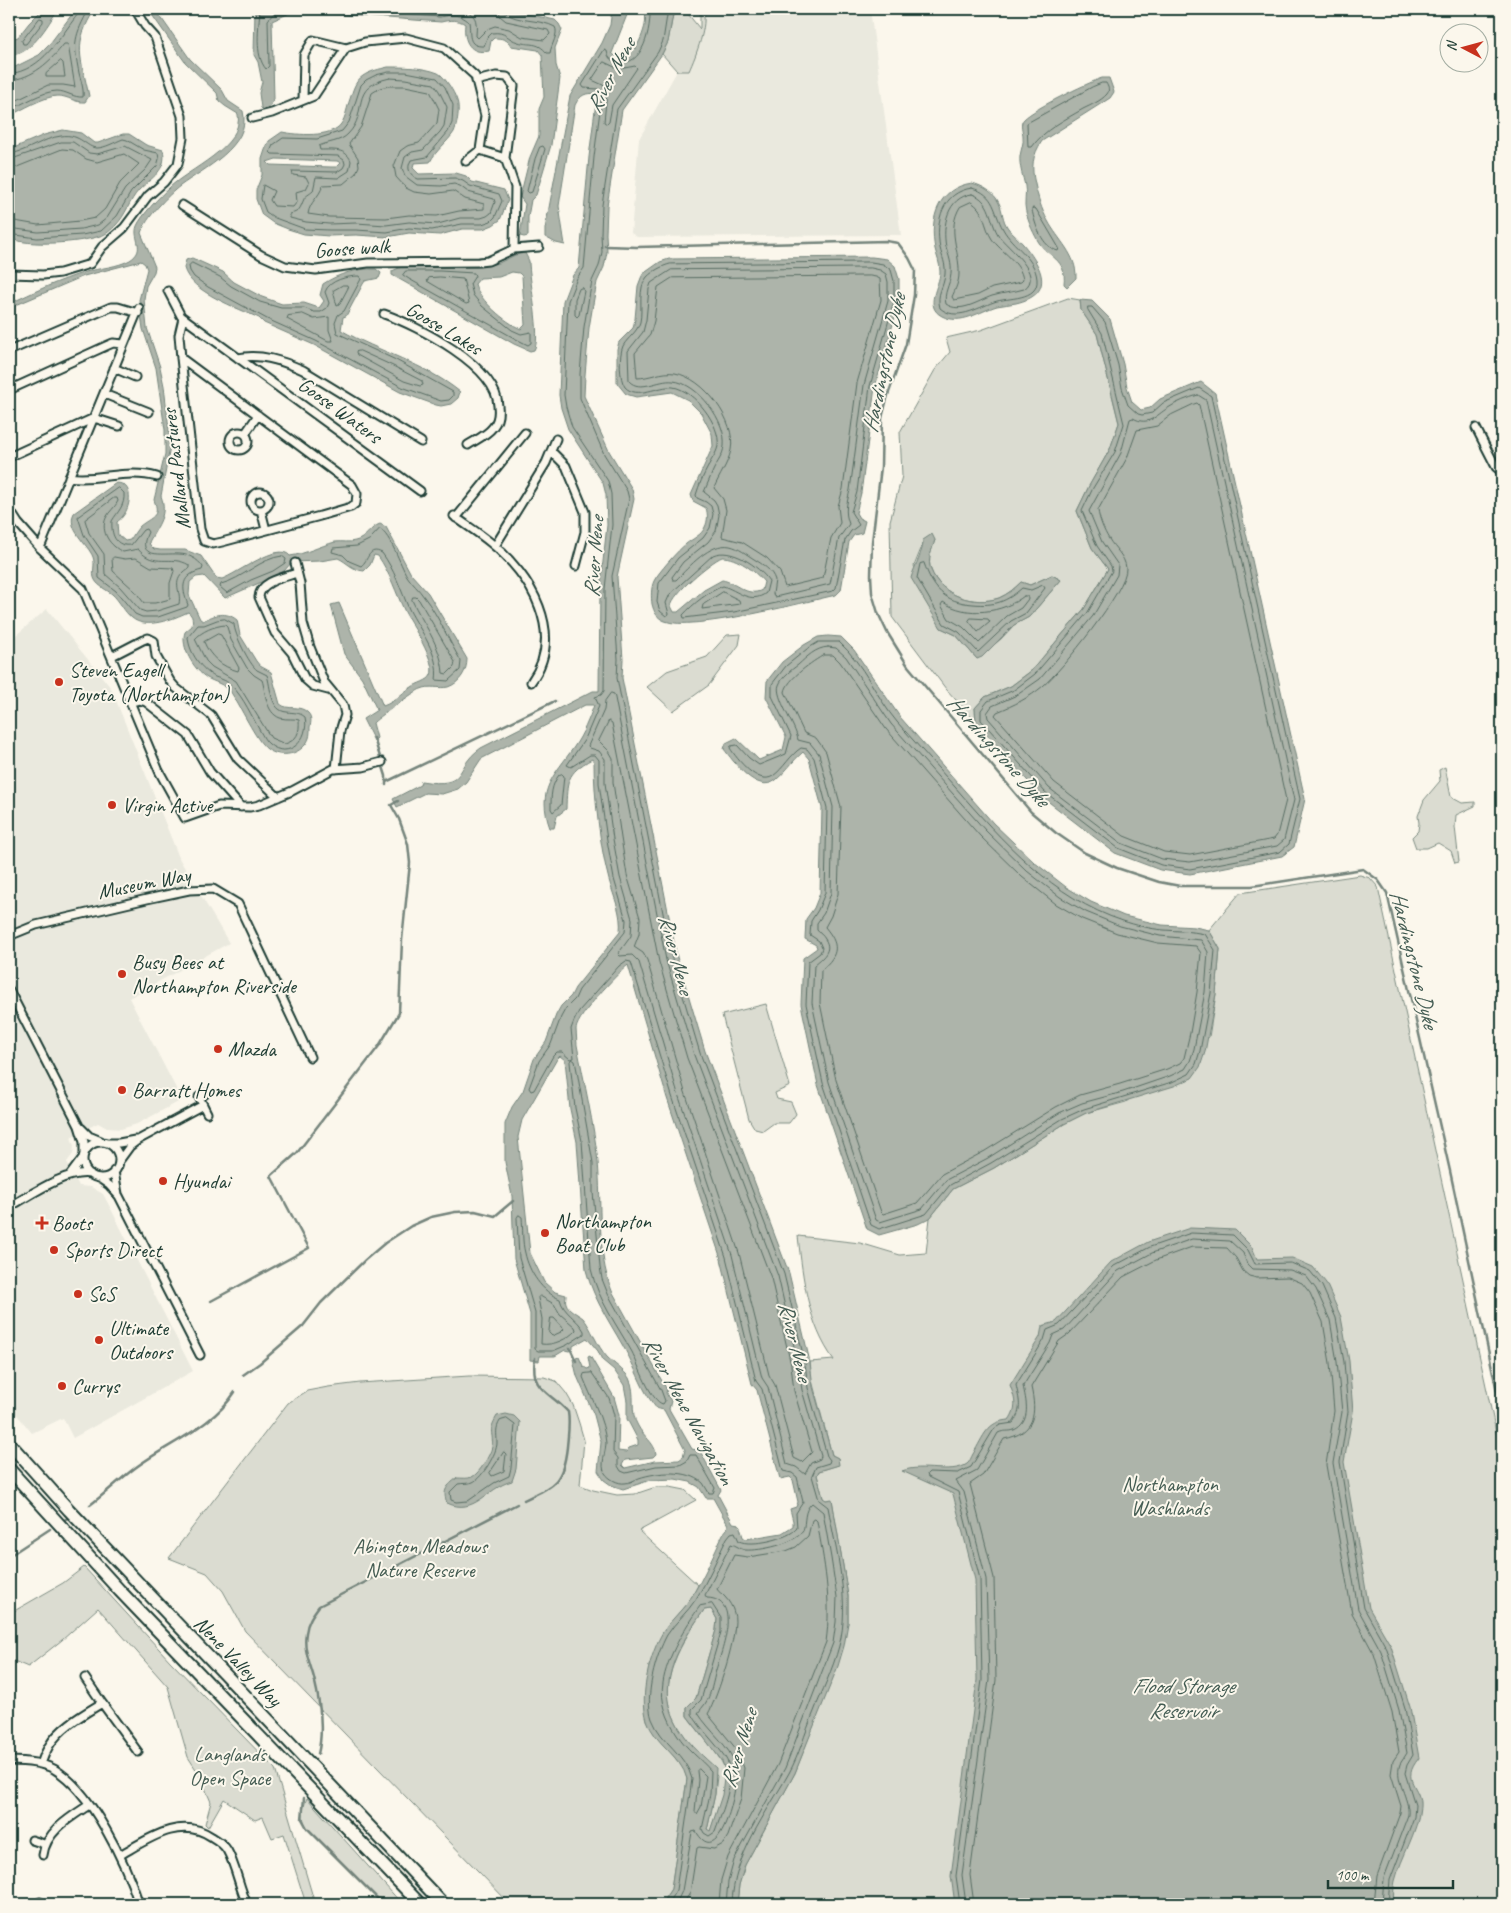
<svg xmlns="http://www.w3.org/2000/svg" width="1511" height="1913" font-family="Caveat,sans-serif">
	<style>
		.built { fill: #eae9de }
		.green { fill: #dbdcd1; stroke: #7d8c82; fill-rule: evenodd }
		.water { fill: #adb4aa; stroke: #74847b; fill-rule: evenodd }
		.lines { fill: none; stroke-linecap: round; stroke-linejoin: round }
		.shore { stroke: #586d63; stroke-width: 1 }
		.stream { stroke: #74847b; stroke-width: 2.5 }
		.minor-casing { stroke: #1f3d34; stroke-width: 11 }
		.trunk-casing { stroke: #1f3d34; stroke-width: 15 }
		.minor { stroke: #fbf7ec; stroke-width: 7 }
		.trunk { stroke: #fbf7ec; stroke-width: 11 }
		.poi-dot { fill: #c8321e; stroke: #fbf7ec; stroke-width: 2 }
		.labels { text-anchor: middle; stroke-width: 4; stroke-linejoin: round; paint-order: stroke }
		.street-label { font-size: 21px; fill: #1f3d34; stroke: #fbf7ec }
		.poi-label { font-size: 21px; fill: #1f3d34; stroke: #fbf7ec; text-anchor: start }
		.park-label { font-size: 21px; fill: #455d53; stroke: #fbf7ec }
		.water-label { font-size: 22px; font-style: italic; fill: #425b52; stroke: #fbf7ec }
	</style>
	<rect width="100%" height="100%" fill="#fbf7ec"/>
	<filter id="ink" filterUnits="userSpaceOnUse"><feTurbulence type="fractalNoise" baseFrequency=".02" numOctaves="2"/><feDisplacementMap in="SourceGraphic" scale="10" xChannelSelector="R" yChannelSelector="G"/><feConvolveMatrix kernelMatrix="1 2 1 2 8 2 1 2 1" color-interpolation-filters="sRGB"/></filter>
	<g filter="url(#ink)">
		<path class="built" d="M703 9H870L901 235 637 237 631 233 639 139 677 71H689L705 15Z
			M47 609 111 688 180 860 229 943 129 998 182 1100 137 1124 121 1129 107 1128 98 1123 71 1137 74 1146 73 1154 67 1162 79 1186 91 1187 103 1194 111 1209 193 1371 73 1438 63 1418 32 1433 9 1405V641Z"/>
		<path class="green" d="M674 9H684L700 29V9H703C708 26 696 55 689 71H677L662 54 668 42Z
			M1068 298 1080 300 1081 310 1097 334 1119 423 1110 449 1089 486 1077 511 1092 548 1108 569 1084 609 1031 671 1011 686 985 697 975 708 976 722 946 689 892 617 890 521 902 476 900 432 935 370 950 352 946 338 981 330ZM935 540C932 549 927 560 931 570 941 596 974 606 999 598 1008 594 1014 589 1021 582L1030 585 1052 575 1061 580 1029 617 1014 625 1001 639 977 659 956 635 941 628 914 566 923 544Z
			M741 634 739 645 709 685 673 711 647 687 667 671 707 657 727 635Z
			M1445 767 1451 797 1462 803 1475 802V806L1456 815 1455 827 1459 862 1455 863 1451 851 1438 843 1427 848H1416L1412 837 1418 831 1419 823 1418 816 1424 800 1440 781 1439 770Z
			M1360 875 1370 878 1378 887 1502 1460V1904H737L739 1885 745 1865 795 1773 818 1714 848 1623V1596L832 1500H825L823 1498 817 1475 819 1471 838 1465V1458L832 1455 810 1373V1362L834 1360C808 1324 803 1280 798 1236L860 1243 900 1255 926 1253 930 1218 953 1189 994 1168 1064 1124 1086 1113 1126 1102 1209 1037 1216 994 1220 949 1209 930 1240 893Z
			M766 1004 790 1086 775 1093 777 1099 791 1102 796 1114 789 1123H774L763 1131 755 1129 749 1119 722 1015Z
			M469 1376 544 1377 556 1381 566 1393 573 1405 579 1423 584 1440 580 1485 593 1490 617 1495 635 1494 656 1487H670L685 1490 696 1500 639 1531 698 1585 692 1597 663 1632 649 1666 647 1720 653 1731 684 1769 687 1779 671 1889 665 1898V1904H510L245 1631 223 1591 207 1573 169 1558 288 1403 307 1391 328 1387 360 1383Z
			M84 1567 170 1661 275 1769 315 1904H306L284 1834 272 1838 263 1817 255 1820 224 1799 208 1827 205 1824 211 1802 199 1774 188 1757 168 1687 98 1608 62 1640 28 1667 9 1659V1614L63 1583Z
			M711 1609 717 1619 716 1630 696 1698 687 1707V1716C695 1728 723 1758 725 1770 728 1790 716 1813 710 1832L707 1829 708 1826 715 1794 717 1776C702 1758 685 1741 675 1720 655 1683 683 1640 704 1610Z
			M307 1798 402 1904H383L307 1828C301 1816 302 1810 307 1798Z"/>
		<path class="water" d="M43 9H58C49 23 29 59 9 54V12L12 19V35L15 38 18 37 29 23Z
			M76 9H95C72 45 81 57 89 96L85 102C75 103 68 96 58 96 44 96 22 110 9 116V70L39 55 48 46Z
			M148 9H155L190 59 222 90 228 101 243 111C252 146 203 169 180 186 168 195 146 218 141 233L155 267 154 272 146 286 144 299 147 328 160 367 164 386 169 430 170 447 161 496C168 514 158 525 149 542L150 545 154 549 160 550H185L201 556 216 578 222 579C237 574 279 541 290 556 305 554 320 546 335 542 342 541 349 543 355 541 366 539 370 527 380 524L386 527 411 574 428 593 467 659C467 671 460 683 448 687 439 689 430 685 421 689 416 690 375 720 373 723L377 738 374 741 363 719 377 710 362 678 344 654 331 605 339 603 383 706C395 702 401 693 412 687 417 683 429 681 431 675 437 662 411 624 405 612 396 593 390 573 378 556L374 555 370 565 364 571C352 570 347 562 338 558L320 561 292 562 284 571 275 576 225 598 204 576 196 577 190 582 189 595 200 619 203 621C215 614 226 611 237 620L240 635 256 661 260 666 271 672 280 704C288 711 300 704 308 713 312 717 311 722 310 727 310 731 310 735 309 738 303 755 280 759 267 749 256 741 240 705 230 691 224 684 214 682 207 678 194 670 180 647 185 632L192 626C193 620 193 616 188 612 173 619 146 630 132 618 124 612 120 601 112 594 107 590 98 586 95 580 91 573 96 565 93 557 88 544 66 529 74 513L116 483C134 483 131 506 123 516 121 519 119 520 117 522L118 535 125 541 130 540C133 536 136 530 140 526 151 517 161 517 154 500L165 454V430L156 368 143 329 139 300 147 269 145 264 141 261 84 276 9 308V304C33 292 60 280 86 272 99 268 118 267 130 260 147 249 132 239 137 226 141 216 160 196 169 188 188 169 244 147 238 114L225 106 219 101 217 93 185 62Z
			M255 9H503L555 20 559 24 562 30 555 48 556 65 560 78 551 145 536 195 531 200 528 217V236L524 237 520 236 525 204 520 197 530 157 539 136V109L544 97 542 55 538 50 511 46C508 39 501 38 494 38L491 41 489 51C470 55 463 41 465 24 458 19 449 20 441 22L294 11 272 21 274 99 268 110 264 111 261 108 259 93 262 82 258 62 254 55Z
			M612 9H626L627 15 612 53C629 70 642 39 645 25 646 20 645 14 646 9H674L668 42 662 54 622 110 607 206 606 234 607 252 604 267 597 282 593 304 589 328 585 375 584 396 609 451 632 489 634 499 617 577 623 659 622 678 677 957 705 1051 789 1273 810 1362 813 1387 832 1455 838 1458 839 1465 819 1471 817 1475 823 1498 826 1500 832 1499 848 1596V1623L844 1646 838 1666 795 1773 745 1865 739 1885 737 1904H665V1898L671 1889 687 1779C681 1755 654 1744 647 1720 639 1696 650 1653 663 1632 671 1619 684 1609 692 1596 704 1577 713 1555 723 1534L727 1529 728 1525 713 1498H706L699 1487 690 1482 675 1479 651 1480 623 1489 611 1485 604 1480 598 1471 601 1442 594 1415 577 1376 573 1359 579 1357 583 1366 587 1369 590 1368 588 1357 590 1356 614 1397 619 1415 618 1451 626 1452 629 1448 638 1445V1440L627 1419V1401L624 1385 614 1370 602 1360 598 1351 587 1338 573 1346V1349L569 1351 565 1350 555 1356H540L539 1361 530 1360V1314L514 1259 512 1196 505 1162V1124L512 1107 523 1091 534 1059 546 1042 556 1015 561 1006 571 996 575 988 620 932C622 913 614 898 609 880 600 847 594 796 594 762L592 759C566 773 567 782 566 809L557 816 554 828H550C536 789 554 776 574 747 583 734 589 719 594 705H585L481 759 466 782 458 789 442 794 425 793 397 807 393 799 420 785 421 781C470 789 452 768 481 748L593 691H599L600 589 607 525 606 495 603 483 568 429 561 408 559 395 563 301 573 275 579 268 589 157 597 94C586 92 580 95 575 105L559 206 565 245 556 243 545 237V229L570 96 602 43 610 25ZM628 965 667 1098 721 1259 752 1384 757 1390 780 1479 790 1477 793 1480 798 1502 796 1507 790 1509 793 1521V1526L782 1533 746 1539 743 1537 739 1524 733 1523 718 1495 721 1490 700 1451 692 1449 669 1409 671 1401 666 1393 667 1390 612 1291C596 1251 602 1205 598 1162 594 1125 584 1082 577 1045 577 1040 576 1034 576 1029 578 1015 616 975 628 965ZM560 1056 565 1060 570 1109 577 1142 586 1270C594 1302 614 1328 629 1357 637 1373 643 1391 654 1405 656 1409 660 1409 664 1410L685 1450 683 1457 679 1460 655 1461 625 1468 622 1465 625 1460 653 1457 656 1454C655 1443 643 1436 638 1426 629 1412 637 1394 629 1378 624 1370 614 1364 607 1357 597 1346 591 1327 583 1318 578 1314 568 1310 566 1303 565 1300 566 1298 566 1295L555 1292 544 1282 530 1253 518 1137 522 1120 557 1059ZM711 1609 717 1619 716 1630 696 1698 687 1707V1716L722 1761 725 1770 722 1795 710 1831 707 1829 708 1826 715 1794 716 1768C704 1757 691 1746 682 1732 652 1689 677 1648 704 1610Z
			M388 67C404 67 423 67 438 73 445 76 458 98 458 105 459 113 457 125 454 132 447 143 436 150 430 162L414 163 413 168 419 174 456 173 466 176 472 182 504 190 508 200 500 220 493 225 483 229H462L440 235 409 233 387 237 356 235 329 236 304 234 288 229 273 223 262 215 256 199V190L262 175V159L265 150 269 141 282 132C297 135 331 138 341 124 346 117 347 107 350 99 353 90 355 81 363 76 370 71 380 69 388 67ZM276 159 337 161 341 163 337 167H331L270 165 267 162Z
			M1102 78H1109L1114 92 1110 98 1042 141C1032 156 1031 167 1035 184 1038 197 1041 209 1048 221 1058 240 1077 255 1076 278L1067 287 1064 284C1067 258 1048 258 1038 241 1032 230 1026 218 1025 205 1025 198 1026 192 1025 186 1023 176 1019 166 1020 156 1021 149 1024 143 1023 137 1023 130 1019 124 1024 119 1035 108 1085 84 1102 78Z
			M63 130 81 133 94 143H98L123 134H129L146 145 163 150C168 170 151 178 139 190 129 201 126 215 116 225 112 229 106 235 100 236 80 243 28 247 9 238V150L44 135Z
			M972 183C983 186 994 192 999 203 1003 211 1002 220 1008 228 1012 234 1019 239 1023 244 1043 268 1055 294 1016 303 1010 304 1003 305 997 306 980 311 961 326 942 316 923 306 940 286 940 272 940 263 937 257 935 249 929 218 938 188 972 183Z
			M525 253 529 261C529 280 542 338 534 350L530 351 514 344 392 275V271L404 266 477 267 499 263 515 255ZM512 272 519 273 522 276 525 325 521 329C505 322 480 301 475 284L480 278 499 277Z
			M872 257 887 259 895 266 899 279V303L875 387 861 493 856 513 859 518 865 521 862 533 854 535 849 542 841 590 836 595C804 602 691 632 665 621 657 618 654 612 652 604 651 597 651 587 654 581 657 574 679 549 686 544 692 539 702 535 705 527 708 521 708 514 706 508L693 501 691 495 713 446 712 434 701 413 688 400 672 392 636 397 626 394 617 383V349L619 342 633 328 635 319 638 286 641 278 643 274 660 262 669 259ZM722 557C737 557 755 571 764 582L762 590C747 598 736 582 722 580L704 590 678 612H674L671 606C672 594 710 562 722 557Z
			M192 258 223 272 234 282 262 297 282 304 304 303 319 308 324 301 320 295 323 284C338 274 357 268 376 269L381 273 379 278 365 281 363 284 346 316 343 317 341 330C379 352 424 363 460 392L458 398 451 404 441 406 436 405 400 392 314 345 264 323 259 318C238 308 190 292 184 268L186 260Z
			M1080 300 1092 301 1110 319 1123 364 1127 387 1132 402 1141 410 1150 408 1160 399 1201 382 1215 393 1305 799 1294 847 1282 856 1190 874 1160 870 1115 853 1041 796 976 722 975 708 985 697 1011 686 1031 671 1084 609 1108 569 1092 548 1077 511 1089 486 1110 449 1119 423 1097 334 1081 310Z
			M932 534 935 540C932 549 927 560 931 570 941 596 974 606 999 598 1008 594 1014 589 1021 582L1030 585 1052 575 1061 580 1029 617 1014 625 982 657 977 659 956 635 941 628 911 578C914 567 924 550 923 540Z
			M828 636 841 637 854 650 900 717 993 823 1034 862 1066 887 1091 902 1124 916 1162 925 1195 927 1209 930 1220 949 1216 994 1205 1052 1200 1067 1192 1078 1174 1086 1086 1113 1064 1124 994 1168 953 1189 930 1218 918 1224 879 1235 867 1229 818 1085 801 1004 803 958 817 948 816 945 805 939 806 919 814 908 820 893 822 808 809 759 803 752C793 760 786 772 776 780 757 795 733 761 724 749L726 743 736 738 759 760 783 750 786 737 766 697 767 681 782 662 804 645 818 637Z
			M1190 1228 1235 1230 1252 1247 1257 1259 1292 1258 1313 1267 1326 1283 1341 1317 1349 1361 1353 1412 1344 1462 1369 1608 1391 1646 1410 1707 1419 1758C1399 1782 1422 1785 1420 1807 1418 1832 1401 1857 1395 1881 1393 1888 1394 1897 1393 1904H955L951 1876 977 1680 975 1580 953 1494 902 1471C922 1463 951 1475 967 1464 970 1462 971 1457 973 1454 984 1436 987 1421 1009 1420 1018 1407 1015 1399 1010 1385L1040 1337 1042 1326 1056 1322 1111 1262 1148 1242Z
			M506 1414 514 1416 520 1422 516 1469 512 1481C486 1488 475 1516 447 1503 442 1490 447 1486 457 1478 462 1478 467 1479 472 1477 480 1473 490 1455 492 1447 494 1432 487 1433 497 1416Z"/>
		<g class="lines">
			<path class="shore" d="M260 9C259 27 254 55 266 69L269 66 268 20 273 14 286 9
				M336 9 440 17C451 14 461 14 469 22 471 33 466 47 484 46L487 38 492 33C506 31 507 39 518 42 531 46 537 41 547 53H550C551 45 559 34 555 27 541 19 516 22 506 13L505 9
				M449 9C459 10 475 10 476 23 477 28 476 32 476 36L478 38 487 29 495 26 509 29 522 37 544 40 550 34 548 30 506 21 500 16 499 9
				M650 9C651 27 644 69 616 62 610 60 608 57 607 51L604 50 582 85 584 88 598 89 602 95 594 157 584 268 577 278 568 301 564 395 566 407 572 427 608 481 611 494 612 525 605 589 604 691 601 695 595 697 599 706 585 739 567 765 571 767 590 755H595L599 760V783L607 840 614 879 626 920 625 932 579 990 575 999 566 1008 561 1017 551 1044 539 1061 529 1088 531 1091 534 1090 553 1056 557 1052H562L570 1059 574 1058 571 1029 574 1021 579 1011 619 966 626 961 631 962 672 1096 726 1257 756 1381 762 1389 783 1471 792 1473 797 1477 803 1502 796 1513 797 1528C789 1539 751 1547 739 1541L735 1532 731 1533 727 1538C717 1558 708 1580 696 1599 688 1612 675 1622 667 1635 656 1655 644 1697 652 1719 661 1743 686 1754 692 1779L676 1890 670 1900 669 1904
				M668 9 663 41 658 52 617 109 602 205 601 234 602 252 599 266 592 281 588 303 584 327 580 374V398L604 454 627 491 629 499 612 576 618 659 617 678 672 959 700 1053 784 1274 805 1363 808 1388 827 1456 830 1460 829 1463 816 1467 812 1476 819 1500 828 1507C836 1551 851 1602 839 1646 833 1669 822 1691 813 1714 805 1733 799 1755 789 1773 766 1814 733 1856 732 1904
				M40 18 43 19V22L26 44H23L22 41Z
				M61 61 63 63 65 77H46V74Z
				M604 62 619 69 635 66 637 68 612 105 609 122 607 124 604 122 607 91 603 85 592 80Z
				M389 72H406L437 78 445 87 453 105 452 123 448 132 427 157 411 160C406 169 410 175 418 179L455 178 463 181 470 186 499 194 502 201 495 217 491 221 482 224H462L432 230 409 228 387 232 356 230H329L305 229 275 218 266 212 261 199 263 185 274 191 270 200 274 206 293 207 297 202 296 192 306 189 309 183 306 177 293 175 292 171 337 172 343 168 345 164 344 160 338 156 272 154 270 152 273 145 283 138 317 139 342 131 349 122 361 85 366 80 376 75Z
				M9 74C43 70 59 38 78 14L79 9
				M390 78 405 79 434 84 439 91 447 107 444 126 440 132 423 150 412 152 405 157 402 168 405 176 417 185 441 186 454 184 460 186 468 192 494 199 495 202 491 213 487 216 481 218H460L438 224 409 222 386 225 356 223 329 224 306 222 290 218V214C300 212 300 208 304 199 305 196 310 194 313 191L316 177 338 178 349 171 351 161C346 148 333 150 320 150L319 146C327 142 341 142 348 134 370 112 347 87 390 78Z
				M9 80C32 79 51 61 64 44H68L75 87 63 85H48L9 104
				M1102 83H1106C1108 87 1110 90 1107 94 1101 101 1091 105 1083 109 1064 120 1044 130 1032 147H1028L1027 123 1092 87Z
				M390 86H405L430 91 439 109 437 123 419 143 407 146 400 151 394 166 396 177 406 188 414 192 431 194 453 191 465 199 484 204V209L459 211 437 216 409 215 386 218 329 217 308 214C310 201 319 198 323 185L343 184 356 173 359 166 358 158 349 144 361 127 372 93 380 88Z
				M9 110C21 105 43 91 57 91 66 91 74 98 83 97 84 89 81 81 79 73 73 42 74 37 89 9
				M540 147 543 146 545 149 532 192 529 193 527 191 535 159Z
				M9 154C27 152 43 138 61 136 81 133 86 148 97 148 105 148 115 142 123 139L127 140 144 150 158 153 159 159 157 166 131 192 117 216 101 231 82 235 37 238 9 234
				M9 160 61 142H73L89 153 97 154 125 146 152 160 146 169 125 189 107 218 98 225 81 229 38 232 9 228
				M9 168 17 167 62 149 73 150 86 159 97 162 124 154 139 164 120 183 105 209 95 218 80 221 38 225 9 220
				M972 188C996 195 993 211 1003 229 1012 246 1035 257 1037 279 1039 301 1007 297 994 302 977 308 956 322 940 308 936 293 944 288 945 274 946 264 942 257 940 248 935 221 942 192 972 188Z
				M972 194C992 200 989 221 999 236 1007 247 1045 275 1024 289 1014 292 1002 293 992 296 978 301 960 314 946 304 943 293 950 285 951 274 952 264 949 256 946 247 942 226 947 197 972 194Z
				M971 202C985 209 984 227 992 239 1001 252 1021 262 1023 280L1021 282 992 288 978 295 954 300 952 297C955 290 959 282 959 274 960 250 946 230 960 207Z
				M1033 208 1036 209 1059 248 1058 251C1042 247 1035 225 1032 210Z
				M871 262 883 264 891 270 894 281V302L870 386 857 492 851 512 859 525 851 531 845 540 836 588 833 591 734 612 684 618 683 615C694 603 708 592 723 586 737 590 751 605 766 593L769 581C759 566 731 547 713 555L670 594 666 603 669 614 666 616 660 611 657 602 659 583 678 558 703 538 710 528 713 514 711 506 706 502 697 498 696 495C699 485 703 476 708 467 711 459 716 455 718 446 721 425 694 390 673 387 659 385 637 400 625 387 619 379 619 355 623 346 628 337 637 333 640 322 643 309 637 288 647 277 653 271 662 266 670 264Z
				M192 263 220 277 231 286 260 302 281 308H304L314 312H321L327 308 329 303 325 292C329 280 348 276 359 276L361 279 344 311 338 315 335 323 337 333 396 360 453 392V396L449 400 441 401 402 387 316 341 267 319 208 287 194 277 190 271 189 266Z
				M871 268 880 270 886 274 888 282V301L864 385 850 490C847 503 844 511 849 524L839 538 830 584 775 597 773 594 775 580C772 570 762 564 754 559 746 554 739 548 730 546 710 542 689 567 676 580H673L672 577 683 562 708 542 716 531 719 515 717 505 714 500 704 492C707 485 710 478 713 471 717 462 723 456 724 446 727 422 698 383 673 381 659 379 640 393 629 381L628 351 643 332 646 320 649 289 651 283 671 270Z
				M406 271H440L474 273 475 276 470 284 473 295 482 306 512 330 521 334 531 332V343L528 345 516 339 409 279 403 275Z
				M870 276 876 277 880 279 881 300 857 383 843 489 838 506 840 523 831 538 823 578 785 587 780 572 767 558 742 542 722 537 726 510 723 499 714 488C719 476 728 464 731 450 737 421 704 378 675 373 662 371 649 378 637 378L635 353 650 335 654 321 658 287 672 278Z
				M440 277 463 279 469 303 466 304 427 281 429 278Z
				M343 285H347L348 288 339 305 337 306 333 291Z
				M582 288 584 291 579 315 577 317 575 315V299L579 289Z
				M1088 307H1092L1105 322 1118 365 1122 388 1128 405 1138 414 1142 415 1152 413 1163 403 1199 388 1211 396 1300 799 1289 844 1280 852 1190 869 1161 865 1118 848 1045 792 981 720V710L988 701 1014 690 1035 674 1088 612 1112 571 1111 566 1097 546 1082 511 1093 488 1115 452 1124 424 1102 333 1088 310Z
				M303 314 314 319 329 317V330L333 341H328L287 319 288 316Z
				M360 351 393 366 422 381 423 385 420 386 404 381 357 355 356 352Z
				M1198 395 1206 400 1294 800 1284 840 1277 846 1190 862 1162 859 1121 843 1049 788 988 718 987 713 992 706 1017 695 1040 679 1093 616 1117 575 1118 565 1102 542 1089 511 1121 453 1130 419 1133 418C1149 427 1156 415 1168 408 1177 402 1188 398 1198 395Z
				M1194 404 1197 403 1199 405 1286 800 1277 835 1274 839 1190 855 1164 852 1124 836 1054 782 995 715 997 712C1014 705 1029 698 1043 686 1061 671 1128 589 1126 568 1125 556 1114 548 1109 539 1104 531 1099 519 1098 510L1127 458 1137 430 1157 426 1171 415Z
				M119 488 124 493C125 506 118 511 112 521 111 534 115 547 131 545L143 530 146 529 148 532C135 560 162 553 179 554 188 554 198 559 203 567L202 570C181 575 181 587 188 605L187 607 158 617H142L135 614 116 591 99 578 98 556 84 535 78 517Z
				M114 498H117L118 501C115 508 109 511 106 518 100 532 110 546 123 552L138 549C154 569 171 554 189 565V568C169 582 182 589 179 604L157 611 146 612 140 610 120 587 105 574 104 554 89 533 85 520Z
				M380 529C391 536 400 564 407 576 412 584 419 589 424 597 439 616 448 640 461 661L460 670 448 681 436 680C440 654 420 631 409 609 401 590 394 569 382 553 368 546 369 560 361 566L349 561 343 555 332 552 333 548 357 546 369 540Z
				M282 556 286 559 285 563 273 571 251 580 227 593 220 587 221 584C242 579 261 558 282 556Z
				M114 557 125 559 136 558 151 567 173 568 174 571 170 583V599L155 603H144L135 591 113 571 112 559Z
				M924 563C933 589 944 602 973 604 995 606 1006 602 1022 588L1031 590 1043 585 1045 588 1026 613 1011 621 978 652 959 632 944 624 917 578 920 564Z
				M723 592 739 600 740 604 702 609 703 605Z
				M1024 596H1027L1028 599 1021 608 1007 616 979 643 963 627 949 619 941 605 943 602C967 618 1003 613 1024 596Z
				M413 597H416L419 600 455 662 454 667 447 674 443 673C441 645 423 624 412 600Z
				M971 618 988 619 990 622 978 632 969 621Z
				M225 619 234 624C234 633 249 664 257 670 260 672 264 673 267 675 271 687 270 711 287 712 294 713 299 712 305 717 310 739 289 761 269 744 265 741 263 736 260 731 252 717 244 698 232 686 228 681 221 679 215 677 202 670 189 653 188 637L198 625H204L217 620Z
				M225 625 227 627 231 640 247 668 254 675 262 680C266 692 265 712 280 718 287 720 294 718 299 720 300 733 297 740 285 744L271 738 236 681 212 667 206 661 195 639C202 631 214 626 225 625Z
				M218 634 221 635 239 668 238 671C222 667 210 657 204 642Z
				M819 642H839C864 664 876 697 897 722 916 744 936 765 955 787 1002 841 1053 898 1123 921 1135 925 1151 929 1164 930 1178 931 1191 931 1205 934L1215 950 1211 993 1200 1051 1196 1064 1189 1074 1172 1082 1084 1109 1062 1119 991 1163 950 1185 926 1214 879 1229 871 1225 823 1083 806 1004 808 962 820 953 822 948 819 941 810 935 811 921 818 910 825 893 827 808 814 758 807 749 801 748C790 755 784 768 773 776 758 786 737 759 730 748L731 746 737 745 749 758 759 765 786 754 791 736 772 696V684L786 666 807 649Z
				M828 647 836 648 846 657 891 724 985 830 1027 871 1060 897 1086 912 1120 926 1160 936 1201 940 1208 952 1205 992 1194 1049 1190 1061 1185 1069 1170 1076 1123 1092 1082 1103 1059 1113 988 1158 946 1180 922 1209 880 1222 876 1220 829 1082 812 1003 814 965C822 958 833 951 825 939 823 935 819 933 817 930V923L824 913 831 893 833 807 819 754 810 743 798 740C796 726 774 696 779 685 782 677 791 670 798 665 807 657 815 648 828 647Z
				M824 655H833L840 662 886 729 980 836 1022 877 1056 904 1082 919 1117 933 1158 943 1196 946 1201 953 1197 992 1190 1033 1184 1058 1180 1063 1167 1069 1120 1084 1080 1095 1056 1107 985 1151 942 1174 917 1203 883 1214 881 1212 836 1080 820 1003 821 970C840 954 839 944 825 927L831 916 838 894 841 807 826 752 816 738 804 733 785 692C787 679 813 661 824 655Z
				M611 693 614 694 615 698 666 960 694 1055 778 1276 798 1364 802 1390 821 1456 820 1459 811 1463 805 1474 796 1467 787 1464 768 1387 762 1378 732 1255 678 1094 639 962 632 955 620 956 618 954 631 936 632 919 620 877 613 839 605 783V759L599 751 590 748 588 746 604 710 605 701Z
				M609 721 612 723 659 962 687 1058 771 1278 791 1365 794 1391 812 1452 802 1462 794 1458 775 1385 769 1375 739 1253 685 1092 647 960 643 953 634 947 639 934 640 918 627 875 621 838 613 782V758L609 751 599 741Z
				M562 774 564 776 561 805 553 812 551 809C551 796 551 785 559 775Z
				M572 1059 575 1061 577 1071 593 1163V1192L600 1267 602 1279 608 1294 661 1390 665 1401 663 1404C651 1402 638 1364 632 1352 617 1325 598 1300 591 1269L582 1141 575 1108 570 1062Z
				M519 1215 522 1217C523 1229 522 1242 525 1253 529 1272 542 1292 560 1299 563 1313 578 1319 584 1331V1334L567 1345 553 1351H538L535 1349V1313L519 1258 517 1218Z
				M540 1296 554 1304 560 1314 575 1327 576 1330C568 1339 553 1346 541 1344L542 1319 538 1298Z
				M551 1318H554L564 1329 561 1332 552 1336 549 1333Z
				M592 1373 609 1398 614 1415 613 1452 618 1458V1466L621 1471 626 1473 656 1466 680 1465 687 1461 690 1455H696L715 1488 713 1493H709C707 1490 705 1486 703 1483 688 1469 657 1472 639 1478 634 1480 630 1483 625 1483 618 1484 609 1479 605 1473 600 1466 606 1451 606 1443 604 1419 591 1398 583 1377L584 1374Z
				M507 1419 515 1425 511 1468 509 1476 494 1483 468 1501 456 1502 451 1500 450 1492 458 1484C463 1483 468 1484 473 1482 482 1478 497 1453 497 1443 497 1433 495 1429 500 1421Z
				M504 1452 506 1454 504 1471 492 1476 490 1473Z
				M712 1604 721 1618V1632L701 1700 692 1709V1714C701 1730 715 1742 725 1757 738 1776 722 1812 715 1832L709 1836 704 1833 702 1829 710 1794 711 1771C700 1758 686 1749 677 1734 667 1719 660 1701 663 1683 666 1659 686 1625 700 1606Z
				M699 1769 706 1776 701 1807 697 1814 695 1811 698 1780 697 1771Z
				M676 1904 682 1891 692 1832 696 1831C720 1874 740 1782 736 1766 730 1746 709 1731 698 1713 700 1710 703 1707 705 1704 711 1695 713 1681 716 1670 721 1652 743 1599 707 1598L705 1595 731 1544C736 1545 740 1549 745 1550 761 1551 794 1544 803 1531 806 1521 803 1511 812 1503L823 1512 831 1558 837 1597 836 1622 833 1643 785 1768 734 1860 728 1882 726 1904
				M683 1904 690 1893 697 1848 699 1847 714 1849 723 1844 728 1836 741 1799 744 1768 737 1750 708 1714C717 1698 740 1630 734 1613 733 1608 729 1601 725 1597 722 1593 719 1593 717 1589L734 1555 748 1557 786 1551 796 1547 808 1536 812 1520 815 1519 817 1521C824 1562 832 1600 826 1642L778 1764 728 1857 721 1880 719 1904
				M960 1904 956 1876 982 1680 980 1579 958 1492 928 1477 927 1474 929 1472 958 1473 971 1467 994 1429 1000 1425 1013 1423C1023 1409 1019 1400 1016 1385L1044 1340 1047 1330 1059 1325 1114 1266 1150 1247 1191 1233 1233 1235 1248 1250 1255 1264 1291 1263 1310 1271 1322 1286 1336 1318 1344 1362 1348 1412 1340 1462 1364 1608 1387 1649 1405 1708 1413 1755 1407 1765 1405 1773 1415 1805 1414 1817 1390 1880 1388 1904
				M966 1904 962 1875 989 1680 986 1579 964 1492 956 1481 977 1470 998 1433C1004 1430 1009 1432 1014 1430 1032 1422 1026 1400 1023 1386L1050 1343 1053 1335 1064 1330 1118 1271 1152 1253 1192 1239 1230 1241 1243 1253 1247 1264 1252 1269 1290 1270 1306 1276 1316 1289 1330 1320 1337 1362 1342 1412 1333 1463 1358 1609 1381 1651 1399 1710 1407 1753C1405 1757 1402 1760 1400 1764 1394 1781 1410 1798 1408 1815L1384 1878 1382 1904
				M974 1904 970 1875 996 1680 994 1578 970 1484 983 1475 1004 1439C1035 1433 1037 1414 1031 1387L1059 1341 1069 1334 1123 1277 1156 1260 1192 1247 1227 1248 1236 1258 1243 1271 1249 1276 1257 1278 1288 1277 1302 1283 1310 1293 1323 1322 1330 1363 1334 1411 1326 1465 1352 1613 1374 1654 1392 1712 1399 1752 1393 1761 1391 1774 1401 1806 1400 1813 1377 1876 1374 1904"/>
			<path class="stream" d="M605 246 637 247 886 241 898 243 909 258 915 270 914 295 906 344 888 395 882 418 881 467 872 542 871 575 872 593 878 613 887 632 908 666 1031 812 1056 833 1085 853 1117 868 1159 882 1180 886H1252L1363 869 1378 880 1387 893 1450 1171 1502 1415
				M374 738 386 776V785
				M386 782 555 701
				M211 1301 309 1248 271 1176 297 1153 379 1046 399 1013 402 940 410 863 408 844 399 819 391 805 398 801
				M570 1348 576 1361
				M243 1375 260 1363 303 1326 321 1303 365 1260 385 1243 411 1226 431 1217 455 1212 475 1211 495 1216 513 1201
				M524 1500C555 1485 563 1482 567 1447 568 1435 570 1424 568 1412 550 1391 530 1392 535 1358
				M90 1505C106 1493 119 1480 135 1468 168 1443 212 1428 235 1392
				M64 1520 68 1518
				M9 1556 50 1529
				M318 1754C324 1729 320 1702 314 1678 310 1663 303 1649 306 1633 307 1622 313 1614 319 1606L517 1504
				M304 1798 302 1819 307 1828 383 1904"/>
			<defs>
				<path id="minor" d="M476 81 496 76 507 77 514 86 505 158
					M303 100 304 55 313 40 346 48
					M252 118 272 113 314 96 346 48 365 42 406 38 444 48 475 76 485 116 480 150 466 161
					M480 150 505 158 515 187 514 249
					M182 205 261 255 285 266 316 270 368 263 479 262 488 261 514 249 539 247
					M9 274 43 275 60 273 90 264 102 247 124 228 148 196 164 182 178 164 183 138 182 116 155 37 145 26 135 9
					M168 291 181 316 189 322 420 491
					M384 314C418 326 497 366 498 406 499 413 498 421 493 427 487 435 476 440 468 445
					M9 351 111 307H118L138 313
					M181 358 352 485 357 494 356 503 351 507 320 516 222 542 213 544 204 541 200 529 181 358 179 335 183 318
					M238 358C260 353 283 361 303 370L421 442
					M114 368 135 377
					M9 390 106 346 113 343 124 344
					M104 394 149 412
					M1476 428 1496 467 1502 472
					M230 441a9 9 0 1 1 18 0a9 9 0 1 1-18 0Z
					M245 434 258 415
					M551 451 566 466 585 512V532L576 566
					M9 457 94 418 119 426
					M69 477C97 482 126 468 157 477
					M251 501a9 9 0 1 1 18 0a9 9 0 1 1-18 0Z
					M9 509 18 523 40 548 83 589 159 771 185 818 219 806 250 807 259 805 292 791 333 769 363 767 382 762
					M261 510 266 530
					M454 516C466 525 479 533 491 543 531 575 566 634 531 682
					M456 518 525 433
					M495 546 546 463 556 439
					M40 548 139 308
					M295 563 300 583 303 623 310 647 324 682 343 705 345 715 340 731 336 769
					M297 573C285 577 260 581 259 597L275 633 292 653 305 679 313 686 328 690
					M112 656 143 640 148 638 154 641 156 656 170 681 176 688 211 715 238 759 278 797
					M131 702 139 700 146 702 188 735 210 772 241 807
					M9 936 36 925 147 899 189 890 213 889 238 904 310 1057
					M9 990 79 1126 84 1142V1153
					M205 1094 199 1097 207 1113
					M81 1128 89 1136 101 1141
					M83 1160a18 18 0 1 1 36 0a18 18 0 1 1-36 0Z
					M109 1143H119L135 1140
					M119 1161 130 1146 138 1140 203 1105
					M114 1171 118 1194
					M70 1175 82 1159
					M99 1178 109 1185 119 1196 200 1355
					M9 1207C31 1195 65 1170 90 1174
					M102 1703 138 1752
					M9 1761C23 1761 41 1762 54 1769 92 1791 126 1864 139 1904
					M41 1764C43 1758 46 1751 49 1746 60 1727 84 1714 102 1703L85 1678
					M32 1840 44 1844
					M43 1855C46 1831 71 1817 89 1805
					M120 1855C148 1839 181 1815 212 1837 217 1840 224 1845 227 1850 236 1866 239 1887 247 1904
					M38 1904 40 1902"/>
				<path id="trunk" d="M9 1443 69 1510 443 1904
					M9 1469 120 1591 420 1904"/>
			</defs>
			<use href="#minor" class="minor-casing"/>
			<use href="#trunk" class="trunk-casing"/>
			<use href="#minor" class="minor"/>
			<use href="#trunk" class="trunk"/>
		</g>
	</g>
	<g class="poi-dot">
		<circle cx="59" cy="682" r="5"/>
		<circle cx="112" cy="805" r="5"/>
		<circle cx="122" cy="974" r="5"/>
		<circle cx="218" cy="1049" r="5"/>
		<circle cx="122" cy="1090" r="5"/>
		<circle cx="163" cy="1181" r="5"/>
		<path d="M39.5 1215.5h5v5h5v5h-5v5h-5v-5h-5v-5h5z"/>
		<circle cx="545" cy="1233" r="5"/>
		<circle cx="54" cy="1250" r="5"/>
		<circle cx="78" cy="1294" r="5"/>
		<circle cx="99" cy="1340" r="5"/>
		<circle cx="62" cy="1386" r="5"/>
	</g>
	<g class="labels">
		<g class="street-label">
			<text transform="translate(352 248) rotate(-4)" y="7">Goose walk</text>
			<text transform="translate(444 328) rotate(31)" y="7">Goose Lakes</text>
			<text transform="translate(340 410) rotate(36)" y="7">Goose Waters</text>
			<text transform="translate(176 469) rotate(-97)" y="7">Mallard Pastures</text>
			<text transform="translate(144 883) rotate(-11)" y="7">Museum Way</text>
			<text transform="translate(238 1661) rotate(46)" y="7">Nene Valley Way</text>
		</g>
		<g class="poi-label">
			<text x="69" y="677">Steven Eagell<tspan x="69" dy="24">Toyota (Northampton)</tspan></text>
			<text x="122" y="812">Virgin Active</text>
			<text x="132" y="969">Busy Bees at<tspan x="132" dy="24">Northampton Riverside</tspan></text>
			<text x="228" y="1056">Mazda</text>
			<text x="132" y="1097">Barratt Homes</text>
			<text x="173" y="1188">Hyundai</text>
			<text x="555" y="1228">Northampton<tspan x="555" dy="24">Boat Club</tspan></text>
			<text x="52" y="1230">Boots</text>
			<text x="64" y="1257">Sports Direct</text>
			<text x="88" y="1301">ScS</text>
			<text x="109" y="1335">Ultimate<tspan x="109" dy="24">Outdoors</tspan></text>
			<text x="72" y="1393">Currys</text>
		</g>
		<g class="park-label">
			<text x="1170" y="1491">Northampton<tspan x="1170" dy="24">Washlands</tspan></text>
			<text x="420" y="1553">Abington Meadows<tspan x="420" dy="24">Nature Reserve</tspan></text>
			<text x="230" y="1761">Langlands<tspan x="230" dy="24">Open Space</tspan></text>
		</g>
		<g class="water-label">
			<text transform="translate(610 75) rotate(-62)" y="8">River Nene</text>
			<text transform="translate(883 363) rotate(-78)" y="8">Hardingstone Dyke</text>
			<text transform="translate(593 557) rotate(-86)" y="8">River Nene</text>
			<text transform="translate(999 750) rotate(48)" y="8">Hardingstone Dyke</text>
			<text transform="translate(677 954) rotate(75)" y="8">River Nene</text>
			<text transform="translate(1415 959) rotate(76)" y="8">Hardingstone Dyke</text>
			<text transform="translate(796 1341) rotate(76)" y="8">River Nene</text>
			<text transform="translate(689 1410) rotate(61)" y="8">River Nene Navigation</text>
			<text x="1183" y="1693">Flood Storage<tspan x="1183" dy="25">Reservoir</tspan></text>
			<text transform="translate(738 1748) rotate(-73)" y="8">River Nene</text>
		</g>
	</g>
	<rect width="1511" height="1913" fill="none" stroke="#fbf7ec" stroke-width="30"/>
	<rect x="15" y="15" width="1481" height="1883" fill="none" stroke="#1f3d34" stroke-width="2" filter="url(#ink)"/>
	<g transform="translate(1464 48) rotate(276)"><circle r="24" fill="#fbf7ec" stroke="#a3ada2"/>
	<path d="M0-4L9 19L0 12L-9 19Z" fill="#c8321e"/>
	<text y="-8" font-size="14" font-weight="bold" text-anchor="middle" fill="#1f3d34">N</text>
	</g>
	<path d="M1328 1880v8h125v-8" fill="none" stroke="#1f3d34" stroke-width="2.5"/>
	<text x="1336" y="1880" font-size="15" fill="#1f3d34" stroke="#fbf7ec" stroke-width="4" paint-order="stroke">100 m</text>
</svg>
